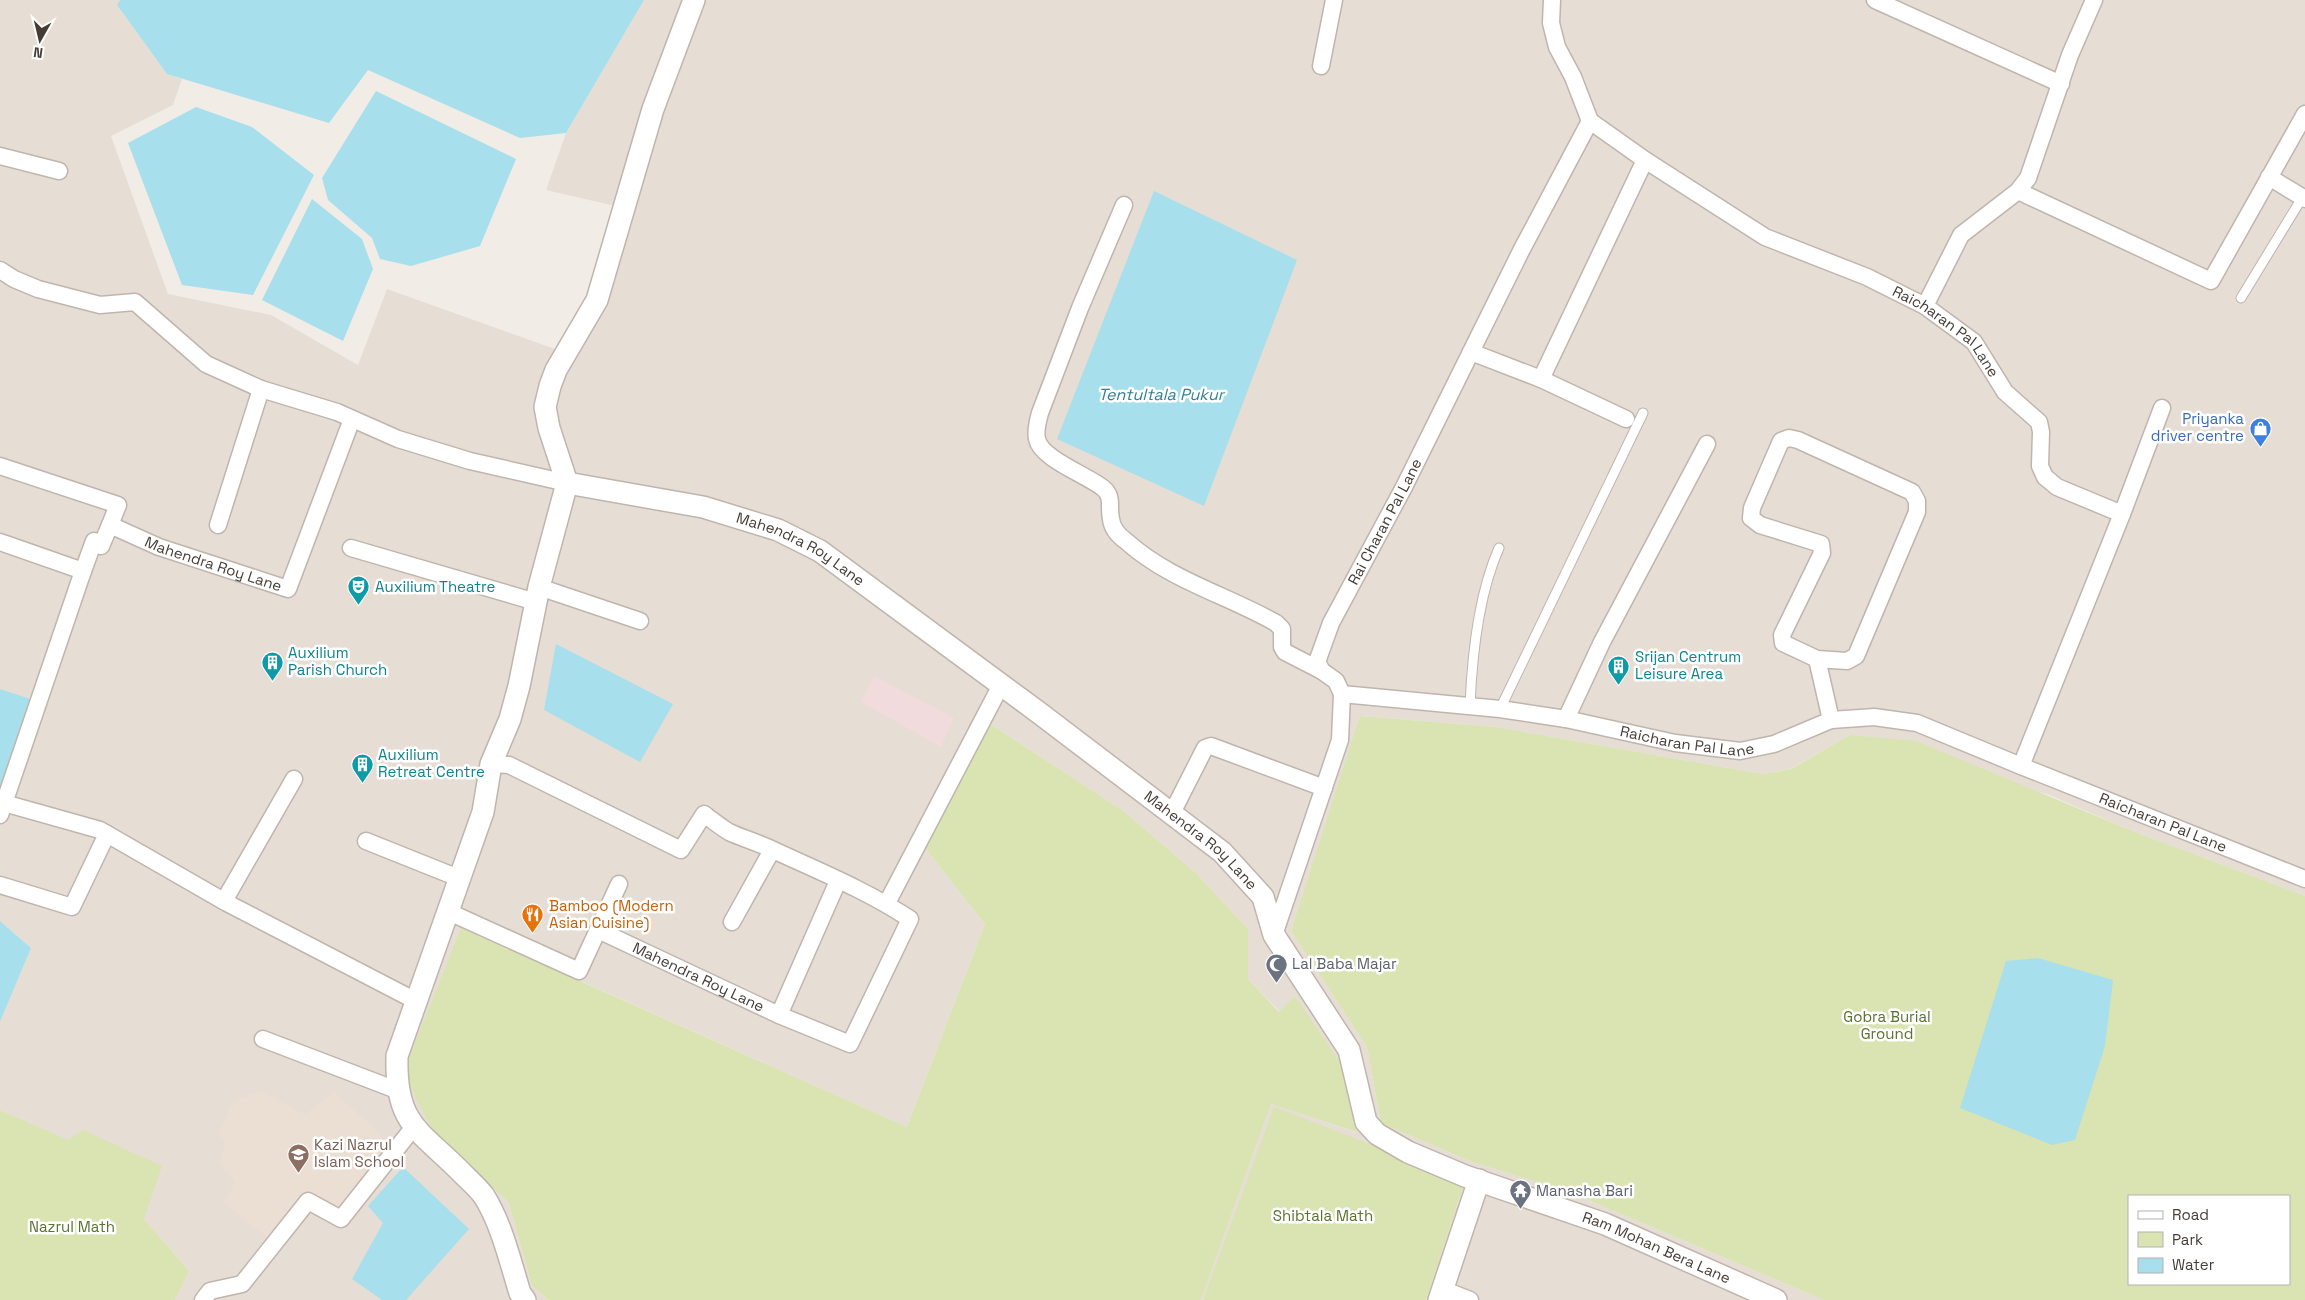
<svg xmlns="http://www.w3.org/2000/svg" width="2305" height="1300" font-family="'Space Grotesk',sans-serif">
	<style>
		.residential { fill: #e6ddd5 }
		.education { fill: #ebded2 }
		.medical { fill: #f2dbdd }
		.green { fill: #d9e4b2; fill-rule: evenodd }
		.water { fill: #a7dfec }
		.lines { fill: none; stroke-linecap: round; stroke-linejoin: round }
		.service-casing { stroke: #c0b5ad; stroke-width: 11 }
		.minor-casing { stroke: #c0b5ad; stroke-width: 19 }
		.tertiary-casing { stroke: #c0b5ad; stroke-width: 24 }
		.service { stroke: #fff; stroke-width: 9 }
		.minor { stroke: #fff; stroke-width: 16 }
		.tertiary { stroke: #fff; stroke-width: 21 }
		.labels { text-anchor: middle; stroke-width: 5; stroke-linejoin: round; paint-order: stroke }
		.street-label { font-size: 15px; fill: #453c36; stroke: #fff }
		.shop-label { font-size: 15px; fill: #366cbe; stroke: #fff; text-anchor: end }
		.culture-label { font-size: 15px; fill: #0d838f; stroke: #fff; text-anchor: start }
		.food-label { font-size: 15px; fill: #c56008; stroke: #fff; text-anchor: start }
		.worship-label { font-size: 15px; fill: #5b616d; stroke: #fff; text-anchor: start }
		.park-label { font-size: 15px; fill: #57732d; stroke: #fff }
		.education-label { font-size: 15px; fill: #785e54; stroke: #fff; text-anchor: start }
		.water-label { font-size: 16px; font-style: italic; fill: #308094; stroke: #fff }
	</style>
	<rect width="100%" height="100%" fill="#f2ece7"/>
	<path class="residential" d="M0 0H120L117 5 167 74 182 79 173 105 111 136 168 294 271 315 358 365 387 289 566 353 624 208 546 190 566 133 644 0H2305V896L2135 832 2049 795 1850 735 1790 769 1763 774 1496 727 1361 716 1291 931 1367 1047 1381 1123 1472 1162 1567 1191 1824 1300H1426L1465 1181 1201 1300 1271 1104 1355 1132 1295 996 1280 1012 1248 979V929L1196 873 1122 810 987 722 925 848 985 924 907 1127 462 928 433 1131 509 1203 532 1286 549 1300H175L189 1271 144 1219 68 1141 0 1110V1022L31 948 0 921V786L17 791 40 702 0 689Z"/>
	<path class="education" d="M261 1091 305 1114 334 1092 392 1144 340 1211 308 1196 272 1241 223 1203 235 1182 219 1163 226 1143 218 1134 234 1101Z"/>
	<path class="medical" d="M874 676 954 718 941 747 861 702Z"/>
	<path class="green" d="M1360 716 1496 727 1763 774 1791 769 1850 735 1916 741 2135 832 2305 896V1300H1824L1567 1191 1472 1162 1381 1123 1367 1047 1291 931ZM2129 1196H2289V1284H2129Z
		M987 722 1122 810 1196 873 1248 929V979L1279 1012 1295 996 1341 1064 1356 1132 1271 1104 1201 1300H549L532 1286 509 1203 433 1131 403 1073 461 928 907 1127 985 924 925 848Z
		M1274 1107 1465 1181 1426 1300H1203Z
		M0 1110 68 1140 83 1130 162 1166 144 1219 189 1271 175 1300H0Z"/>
	<path class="water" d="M120 0H644L566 133 520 138 368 70 329 123 167 74 117 5Z
		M376 91 516 159 480 246 411 266 380 259 372 238 328 200 322 178Z
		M196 107 252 127 314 175 253 295 182 285 128 143Z
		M1154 191 1297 260 1204 506 1057 439Z
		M312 199 362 239 373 269 343 341 262 300Z
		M556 644 673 704 640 762 544 710Z
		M0 689 40 702 17 792 0 786Z
		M0 921 31 948 0 1022Z
		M2038 958 2113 980 2105 1046 2075 1140 2052 1145 1960 1108 2006 961Z
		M403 1167 469 1229 406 1300H382L352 1279 383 1223 368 1206Z"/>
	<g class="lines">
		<defs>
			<path id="service" d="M2241 298 2302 198
				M1470 706C1472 656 1479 593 1499 548
				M1500 709 1643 413"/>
			<g id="minor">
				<path id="s1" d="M1552 0 1551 23 1557 47 1573 77 1590 121 1645 160 1765 237 1867 277 1925 306 1974 342 2005 392 2039 422 2041 432 2040 466 2045 477 2057 487 2122 514 2021 766"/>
				<path d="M1875 0 2061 84"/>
				<path d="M1321 66 1334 0"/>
				<path d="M0 156 59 171"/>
				<path d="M2269 177 2305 199"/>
				<path d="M2018 191 2211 281 2305 114"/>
				<path d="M1124 205 1080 308 1040 413C1038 421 1035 430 1037 439 1041 459 1087 475 1103 488 1114 497 1108 507 1111 519 1112 528 1119 536 1126 541 1169 580 1227 595 1276 623L1282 629V647L1285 652 1322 671"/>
				<path d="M0 270 14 279 38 289 100 305 135 302 206 364 261 389"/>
				<path d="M1925 306 1961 235 2018 191 2028 178 2070 55 2094 0"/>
				<path d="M1471 352 1541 379 1626 419"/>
				<path d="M1541 379 1645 160"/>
				<path d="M0 466 118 505 110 525"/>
				<path d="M2122 514 2162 408"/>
				<path d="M218 525 261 389 337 412 398 439 470 461 567 483"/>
				<path id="s2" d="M0 542 83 571 94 541 101 546 110 525 159 547 288 589 352 419"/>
				<path d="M351 548 536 602"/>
				<path d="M539 587 640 621"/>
				<path d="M1817 659 1783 643 1782 635 1822 553 1821 544 1760 525 1751 518 1752 508 1781 441 1789 438 1798 440 1912 492 1917 501V512L1856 656 1847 661 1817 659 1831 720"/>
				<path id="s3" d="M1342 694 1500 709 1566 719 1675 743 1740 751 1774 744 1831 720 1874 717 1917 723 2021 766 2305 879"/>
				<path d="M1566 719 1602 642 1707 444"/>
				<path d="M491 764 509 765 681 850 704 814C712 820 721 827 729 832 742 838 756 842 769 848 816 870 866 890 910 919L850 1044 779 1015 838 881"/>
				<path d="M0 802 100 830 227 903 416 1001"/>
				<path d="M1172 813 1205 748 1211 746 1324 788"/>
				<path d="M0 815 83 571"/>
				<path d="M366 841 461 879"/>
				<path d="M0 885 72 907 107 834"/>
				<path d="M224 901 294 779"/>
				<path d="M887 903 1001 685"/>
				<path d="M449 912 579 971 619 884"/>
				<path d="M732 922 772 850"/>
				<path id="s4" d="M598 930 779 1015"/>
				<path id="s5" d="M1274 935 1340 740 1342 694 1336 681 1322 671 1317 662 1331 623 1404 487 1522 249 1590 121"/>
				<path d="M263 1039 399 1091"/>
				<path d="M1442 1289 1470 1300"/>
				<path d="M203 1300 210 1291 242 1284 308 1201 341 1219 413 1128"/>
			</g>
			<g id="tertiary">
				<path id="s6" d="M567 483 703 507 778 530 820 551 1038 712 1222 852 1263 897 1274 935 1349 1050 1366 1122 1377 1134 1408 1152 1465 1176 1605 1224 1776 1300"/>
				<path d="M567 483 549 428 545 407 550 386 556 370 597 300 653 109 694 0"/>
				<path d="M525 1300 520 1293C510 1261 502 1225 484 1196 478 1188 470 1181 463 1174 420 1130 395 1126 397 1056L483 812 491 764 510 719 519 686 539 587 567 483"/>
				<path d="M1439 1300 1479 1180"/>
			</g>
		</defs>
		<use href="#service" class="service-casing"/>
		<use href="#minor" class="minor-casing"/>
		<use href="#tertiary" class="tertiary-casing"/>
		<use href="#service" class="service"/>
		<use href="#minor" class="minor"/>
		<use href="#tertiary" class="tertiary"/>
	</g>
	<defs>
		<symbol id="shop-pin" viewBox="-11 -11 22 30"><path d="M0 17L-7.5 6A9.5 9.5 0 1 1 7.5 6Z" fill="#3f7fe0" stroke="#fff"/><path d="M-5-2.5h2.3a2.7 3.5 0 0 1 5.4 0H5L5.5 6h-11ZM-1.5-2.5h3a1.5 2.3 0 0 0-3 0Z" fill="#fff"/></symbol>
		<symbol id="theatre-pin" viewBox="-11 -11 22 30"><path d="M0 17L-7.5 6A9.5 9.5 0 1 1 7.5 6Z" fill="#0f9aa8" stroke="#fff"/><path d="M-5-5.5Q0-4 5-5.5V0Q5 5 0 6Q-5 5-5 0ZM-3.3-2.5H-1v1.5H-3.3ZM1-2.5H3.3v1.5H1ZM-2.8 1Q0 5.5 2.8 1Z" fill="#fff"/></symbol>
		<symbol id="building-pin" viewBox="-11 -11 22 30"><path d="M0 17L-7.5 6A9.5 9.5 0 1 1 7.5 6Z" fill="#0f9aa8" stroke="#fff"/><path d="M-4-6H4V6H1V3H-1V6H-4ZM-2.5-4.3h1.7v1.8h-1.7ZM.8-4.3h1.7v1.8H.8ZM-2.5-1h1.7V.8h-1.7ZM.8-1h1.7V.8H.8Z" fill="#fff"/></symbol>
		<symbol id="restaurant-pin" viewBox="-11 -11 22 30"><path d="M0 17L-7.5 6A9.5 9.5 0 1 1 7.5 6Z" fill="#e8710a" stroke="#fff"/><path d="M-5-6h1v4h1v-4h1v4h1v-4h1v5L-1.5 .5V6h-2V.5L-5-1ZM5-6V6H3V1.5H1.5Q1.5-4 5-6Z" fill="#fff"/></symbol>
		<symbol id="mosque-pin" viewBox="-11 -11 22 30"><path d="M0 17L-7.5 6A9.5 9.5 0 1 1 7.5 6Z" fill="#6b7280" stroke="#fff"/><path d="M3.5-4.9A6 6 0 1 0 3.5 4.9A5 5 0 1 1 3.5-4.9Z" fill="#fff"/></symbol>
		<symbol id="school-pin" viewBox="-11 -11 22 30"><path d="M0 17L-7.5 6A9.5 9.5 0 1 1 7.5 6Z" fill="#8d6e63" stroke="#fff"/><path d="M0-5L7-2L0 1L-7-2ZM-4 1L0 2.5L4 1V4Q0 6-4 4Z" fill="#fff"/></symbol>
		<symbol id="temple-pin" viewBox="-11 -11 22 30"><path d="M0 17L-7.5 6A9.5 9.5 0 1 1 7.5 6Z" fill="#6b7280" stroke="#fff"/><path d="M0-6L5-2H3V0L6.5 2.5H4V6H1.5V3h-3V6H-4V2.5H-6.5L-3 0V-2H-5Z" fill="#fff"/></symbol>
	</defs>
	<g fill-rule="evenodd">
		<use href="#shop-pin" x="2248" y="416" width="25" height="34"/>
		<use href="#theatre-pin" x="346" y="574" width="25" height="34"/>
		<use href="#building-pin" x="260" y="650" width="25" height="34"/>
		<use href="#building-pin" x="1606" y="654" width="25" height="34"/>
		<use href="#building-pin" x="350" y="752" width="25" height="34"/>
		<use href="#restaurant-pin" x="520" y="902" width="25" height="34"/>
		<use href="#mosque-pin" x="1264" y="952" width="25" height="34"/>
		<use href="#school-pin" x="286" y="1142" width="25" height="34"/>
		<use href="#temple-pin" x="1508" y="1178" width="25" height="34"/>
	</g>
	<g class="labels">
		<g class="street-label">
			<text dy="5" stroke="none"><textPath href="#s1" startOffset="546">Raicharan Pal Lane</textPath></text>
			<text dy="5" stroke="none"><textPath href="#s5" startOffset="450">Rai Charan Pal Lane</textPath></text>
			<text dy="5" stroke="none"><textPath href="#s6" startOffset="245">Mahendra Roy Lane</textPath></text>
			<text dy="5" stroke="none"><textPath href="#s2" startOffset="262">Mahendra Roy Lane</textPath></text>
			<text dy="5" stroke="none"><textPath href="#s3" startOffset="349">Raicharan Pal Lane</textPath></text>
			<text dy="5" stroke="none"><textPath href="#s3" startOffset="851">Raicharan Pal Lane</textPath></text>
			<text dy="5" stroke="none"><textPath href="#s6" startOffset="742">Mahendra Roy Lane</textPath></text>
			<text dy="5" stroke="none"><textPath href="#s4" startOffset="111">Mahendra Roy Lane</textPath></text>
			<text dy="5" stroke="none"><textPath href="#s6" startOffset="1396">Ram Mohan Bera Lane</textPath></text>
		</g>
		<g class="shop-label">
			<text x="2244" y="424">Priyanka<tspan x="2244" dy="17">driver centre</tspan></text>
		</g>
		<g class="culture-label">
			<text x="375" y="592">Auxilium Theatre</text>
			<text x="288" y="658">Auxilium<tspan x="288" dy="17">Parish Church</tspan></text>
			<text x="1635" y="662">Srijan Centrum<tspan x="1635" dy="17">Leisure Area</tspan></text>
			<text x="378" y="760">Auxilium<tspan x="378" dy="17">Retreat Centre</tspan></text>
		</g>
		<g class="food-label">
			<text x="549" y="911">Bamboo (Modern<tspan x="549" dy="17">Asian Cuisine)</tspan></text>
		</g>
		<g class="worship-label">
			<text x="1292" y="969">Lal Baba Majar</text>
			<text x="1536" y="1196">Manasha Bari</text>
		</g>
		<g class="park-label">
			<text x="1887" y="1022">Gobra Burial<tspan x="1887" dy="17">Ground</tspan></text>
			<text x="1323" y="1221">Shibtala Math</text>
			<text x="72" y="1232">Nazrul Math</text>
		</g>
		<g class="education-label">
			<text x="314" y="1150">Kazi Nazrul<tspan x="314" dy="17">Islam School</tspan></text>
		</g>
		<g class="water-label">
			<text x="1161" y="400">Tentultala Pukur</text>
		</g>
	</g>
	<rect x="2128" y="1195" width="162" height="90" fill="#ffffff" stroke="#b5b1af"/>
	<rect x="2138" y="1211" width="25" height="8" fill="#ffffff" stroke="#b5b1af"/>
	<text x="2172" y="1220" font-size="15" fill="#453c36">Road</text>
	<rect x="2138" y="1232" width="25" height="15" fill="#d9e4b2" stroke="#b5b1af"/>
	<text x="2172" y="1245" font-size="15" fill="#453c36">Park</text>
	<rect x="2138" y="1258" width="25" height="15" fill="#a7dfec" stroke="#b5b1af"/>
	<text x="2172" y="1270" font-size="15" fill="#453c36">Water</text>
	<g transform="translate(40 40) rotate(188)" stroke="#ffffff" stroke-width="4" paint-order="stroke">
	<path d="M0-4L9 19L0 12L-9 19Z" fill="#453c36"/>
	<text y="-8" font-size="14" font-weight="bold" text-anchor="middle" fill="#453c36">N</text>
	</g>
</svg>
